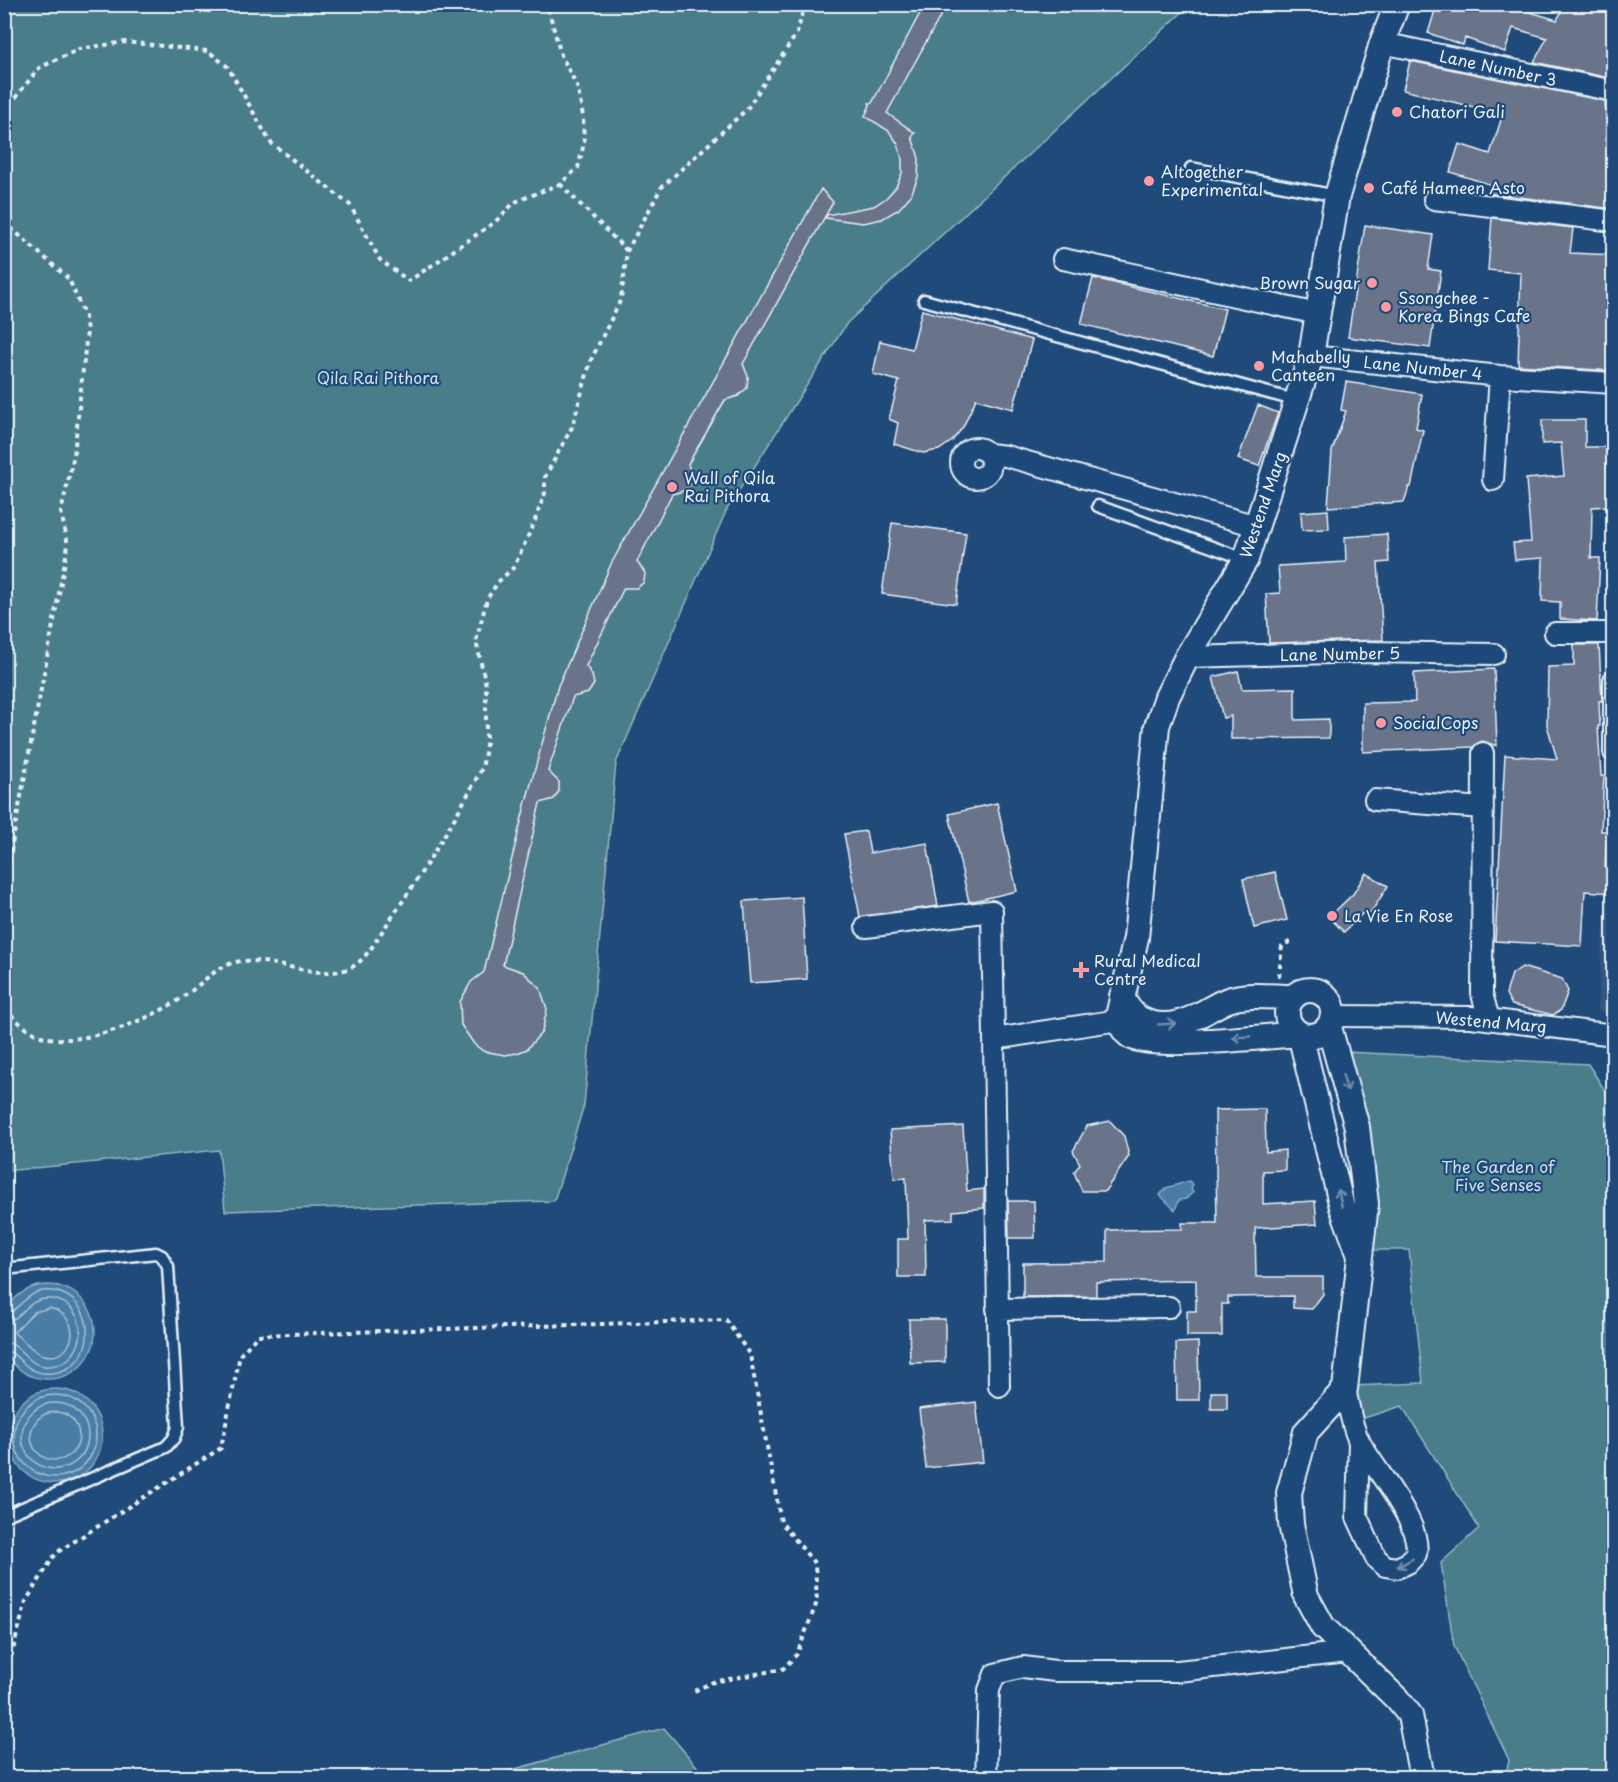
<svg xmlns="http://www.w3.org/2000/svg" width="1618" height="1782" font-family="'Playpen Sans',sans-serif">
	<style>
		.built { fill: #35567e }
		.green { fill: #4a7d8a; stroke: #99b7c1; stroke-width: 1.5 }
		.water { fill: #497da6; stroke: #89abc7; stroke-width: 1.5 }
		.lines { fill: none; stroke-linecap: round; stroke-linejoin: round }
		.shore { stroke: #a8c3d7; stroke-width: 1.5 }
		.building { fill: #697389; stroke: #e8f1f8; stroke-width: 1.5 }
		.service-casing { stroke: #e8f1f8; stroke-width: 15 }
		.minor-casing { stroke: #e8f1f8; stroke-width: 24 }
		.tertiary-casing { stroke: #e8f1f8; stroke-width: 28 }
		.path { stroke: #e8f1f8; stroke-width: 4; stroke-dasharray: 4.5 4.5; stroke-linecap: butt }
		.service { stroke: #1f4a7a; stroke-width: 10 }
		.minor { stroke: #1f4a7a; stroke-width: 20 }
		.tertiary { stroke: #1f4a7a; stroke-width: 24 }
		.oneway { stroke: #6f8dac }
		.poi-dot { fill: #ff9aa2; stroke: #1f4a7a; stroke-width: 2 }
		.labels { text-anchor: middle; stroke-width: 4.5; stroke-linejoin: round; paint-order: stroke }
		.street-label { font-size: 16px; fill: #e8f1f8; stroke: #1f4a7a }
		.poi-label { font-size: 16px; fill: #e8f1f8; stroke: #1f4a7a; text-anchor: start }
		.park-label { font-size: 16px; fill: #d0e0e8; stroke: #1f4a7a }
	</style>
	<rect width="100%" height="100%" fill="#1f4a7a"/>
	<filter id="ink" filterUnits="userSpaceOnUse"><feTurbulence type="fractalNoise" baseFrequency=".0167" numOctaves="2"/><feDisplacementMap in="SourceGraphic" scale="12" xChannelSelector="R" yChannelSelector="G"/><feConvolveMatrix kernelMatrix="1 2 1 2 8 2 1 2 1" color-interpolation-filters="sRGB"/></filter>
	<g filter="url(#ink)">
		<path class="built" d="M1613 811V1014L1597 1011Z"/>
		<path class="green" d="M4 5H1190L847 323 727 509 616 763 584 1105 554 1201 225 1211 219 1150 5 1171Z
			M1347 1052 1588 1064 1613 1103V1777H1505L1509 1760 1454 1646 1441 1563 1479 1528 1402 1406 1361 1419 1353 1386 1423 1383 1409 1250H1374L1373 1151Z
			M664 1728 706 1777H486Z"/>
		<path class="water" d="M1189 1181 1193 1185 1191 1190 1193 1192 1186 1199 1179 1200 1175 1210 1160 1195 1166 1188Z
			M1 1332a47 47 0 1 1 94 0a47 47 0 1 1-94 0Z
			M8 1436a47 47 0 1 1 94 0a47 47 0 1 1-94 0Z"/>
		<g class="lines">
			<path class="shore" d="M50 1308C94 1320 64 1385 24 1341 20 1337 16 1336 14 1332L34 1312Z
				M4 1315C19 1313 25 1288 52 1291 99 1297 99 1368 52 1373 24 1376 19 1351 4 1350
				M4 1322C23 1321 26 1296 52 1299 90 1304 90 1361 51 1366 26 1369 23 1343 4 1342
				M14 1436a41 41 0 1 1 82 0a41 41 0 1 1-82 0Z
				M22 1436a33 33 0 1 1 66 0a33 33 0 1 1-66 0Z
				M31 1436a24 24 0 1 1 48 0a24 24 0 1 1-48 0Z"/>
		</g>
		<path class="building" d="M925 4H947L887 113 915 133 912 137 919 158 918 177 911 195 899 209 882 219 863 223 826 218V215L874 206 886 198 896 187 902 173V159L898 144 889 131 865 116 870 105 869 103H872Z
			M1437 4H1518L1517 8 1557 20 1565 4H1614V79L1534 62 1547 38 1513 28 1505 52 1465 38 1463 45 1428 33Z
			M1410 61 1605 101 1609 176 1614 177V209L1494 194 1490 193 1492 185 1450 172 1459 144 1490 154 1503 114 1403 90Z
			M821 189 833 202 743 364 748 376 747 388 738 396 725 400 688 464 692 475 690 485 683 491 672 494 637 562 645 573 644 582 637 588H624L586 666 592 675 594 684 588 693 573 697 548 771 559 782V791L554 799 540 803 503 965 523 972 540 988 547 1009 542 1032 527 1049 517 1053 505 1055 483 1051 474 1044 461 1025 460 1002 471 982 484 972 525 805 558 686 611 564Z
			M1492 218 1573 228 1570 253 1614 255V371L1518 365 1521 273 1488 270Z
			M1365 225 1433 235 1428 269 1441 271 1430 348 1348 337Z
			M1093 278 1225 309 1213 356 1081 324Z
			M922 310 1032 340 1013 409 976 399 963 427 952 441 939 450 923 453 894 444 898 423 889 419 899 381 873 374 880 341 912 349Z
			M1346 382 1422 394 1416 428 1423 430 1411 487H1409L1404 502 1328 507 1332 451 1346 411 1341 410Z
			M1258 405 1278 413 1259 466 1238 459Z
			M1542 420H1585V447H1606L1610 506 1592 507 1591 558H1600L1597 621 1560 619V602L1542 601 1543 558 1515 560 1513 543 1531 542 1526 479 1564 476 1561 443 1542 444Z
			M1328 510 1329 529 1302 530 1301 512Z
			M892 523 966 533 956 604 882 594Z
			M1387 534 1389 562 1378 563 1383 640 1269 643 1266 594 1280 593 1278 566 1346 562 1345 537Z
			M1574 645H1599L1602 701H1599L1600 726H1598L1601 776H1604L1601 831H1607L1605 868 1614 869V893L1585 891 1582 946 1495 941 1505 755 1557 759 1547 725 1548 667 1574 666Z
			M1494 669 1497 746 1482 741 1473 747 1363 752V703L1415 702 1414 673Z
			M1238 671 1242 689 1295 688V720L1329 719V738L1231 739V716L1223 718 1213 677Z
			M997 803 1017 891 969 902 949 814Z
			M866 831 870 853 927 843 938 906 860 917 844 834Z
			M1275 872 1287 920 1254 928 1243 879Z
			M1366 873 1388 886 1370 914 1365 911 1344 932 1329 917 1353 894Z
			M802 897 807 979 750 983 744 901Z
			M1522 967 1562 979 1568 991 1561 1010 1553 1015 1512 1005 1506 994 1512 974Z
			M1265 1109 1266 1152 1285 1150V1170L1263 1171V1204L1315 1201 1317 1224 1255 1228 1256 1277H1323V1294L1312 1309 1293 1308V1296L1228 1297V1304H1222V1336H1187V1311H1196V1280L1096 1282V1296L1023 1297V1263L1107 1262V1230L1182 1229V1223H1217L1215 1110Z
			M1110 1121 1124 1136 1129 1156 1105 1191H1082L1074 1172 1080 1164 1073 1151 1087 1126Z
			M963 1126 967 1191 984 1189V1208L953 1211V1219L925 1220 926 1277H898V1239H908L906 1178 894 1179 890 1130Z
			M1008 1201H1034L1035 1238H1009Z
			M909 1319H945V1362L910 1363Z
			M1198 1342 1199 1400H1177L1176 1343Z
			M1211 1392H1227V1409H1211Z
			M976 1402 983 1462 926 1468 919 1409Z"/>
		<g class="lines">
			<defs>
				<path id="service" d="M1191 168 1337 196
					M924 300 1298 401
					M1098 506 1245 559
					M4 1269 156 1253 162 1256 168 1266 178 1427 174 1438 166 1447 4 1516"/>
				<path id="minor" d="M1382 43 1614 91
					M1434 199 1614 221
					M1063 259 1318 314
					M1311 356 1500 376 1614 383
					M961 463a15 15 0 1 1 30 0a15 15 0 1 1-30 0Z
					M989 454 1006 456 1257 526
					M1493 480 1500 376
					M1555 633H1614
					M1187 657 1366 652 1494 654
					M1614 680V752
					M1483 753 1482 994 1489 1019
					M1375 800 1483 808
					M866 927 992 911 994 1039
					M1333 1016 1471 1017 1614 1035
					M997 1309 1169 1307
					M999 1386 994 1039 1119 1020
					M1345 1389C1349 1405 1351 1424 1358 1439 1372 1467 1423 1523 1416 1554L1408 1563 1397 1568 1385 1566 1376 1558 1357 1517 1359 1440
					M986 1778 989 1690 995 1674 1023 1667 1055 1671H1178L1348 1652"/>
				<path id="tertiary" d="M1287 1013a23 23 0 1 1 46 0a23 23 0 1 1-46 0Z
					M1122 996C1134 1028 1166 1031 1195 1017 1206 1012 1217 1004 1228 1000 1248 993 1272 997 1293 997
					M1329 1027 1357 1127 1366 1204 1345 1389 1306 1432 1289 1493 1291 1524 1306 1596 1323 1627 1397 1699 1410 1715 1422 1778
					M1359 1253 1342 1207 1300 1034C1268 1036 1152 1050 1130 1036 1122 1030 1119 1021 1119 1012L1136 938 1157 726 1167 697 1187 657 1246 559 1311 356 1337 196 1382 43 1397 4"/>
			</defs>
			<use href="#service" class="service-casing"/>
			<use href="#minor" class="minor-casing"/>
			<use href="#tertiary" class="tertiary-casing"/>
			<path class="path" d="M4 112 39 68 79 49 125 42 208 51 228 67 270 142 350 205 380 260 409 281 495 222 515 202 560 184 578 168 584 143 583 116 577 86 561 55 547 4
				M560 184 627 251
				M4 222 69 279 85 317 87 331 74 455 61 512 68 545 4 887
				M1279 977 1282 946 1293 940
				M4 1009C16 1019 26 1031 41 1036 81 1049 153 1019 186 995 203 983 220 962 243 961 276 958 330 986 358 963 370 953 379 935 388 923 422 873 454 822 482 768L486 748V685L476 641 487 599 498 582 514 567 534 523 545 493V477L572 427 591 360 621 299 627 251 661 188 747 109 797 33 805 4
				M4 1683 26 1601 56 1553 221 1448 240 1355 258 1335 726 1320 750 1355 781 1522 815 1564 817 1602 797 1654 783 1669 713 1682 692 1692"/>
			<use href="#service" class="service"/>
			<use href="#minor" class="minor"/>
			<use href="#tertiary" class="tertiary"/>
		</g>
		<defs><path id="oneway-shaft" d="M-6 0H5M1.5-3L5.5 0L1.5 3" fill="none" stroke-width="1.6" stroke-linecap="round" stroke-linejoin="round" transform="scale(1.5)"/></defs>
		<g class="oneway">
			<use href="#oneway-shaft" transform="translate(1167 1024) rotate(-3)"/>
			<use href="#oneway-shaft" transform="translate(1241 1037) rotate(177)"/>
			<use href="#oneway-shaft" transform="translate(1345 1083) rotate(74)"/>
			<use href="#oneway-shaft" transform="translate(1340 1198) rotate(-102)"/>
			<use href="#oneway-shaft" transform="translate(1405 1563) rotate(151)"/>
		</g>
	</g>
	<g class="poi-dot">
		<circle cx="1397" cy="112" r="6"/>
		<circle cx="1149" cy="181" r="6"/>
		<circle cx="1369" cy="188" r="6"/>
		<circle cx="1372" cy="283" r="6"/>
		<circle cx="1386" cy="307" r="6"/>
		<circle cx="1259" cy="366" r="6"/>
		<circle cx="672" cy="487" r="6"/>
		<circle cx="1381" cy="723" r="6"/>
		<circle cx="1332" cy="916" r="6"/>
		<path d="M1078 961h6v6h6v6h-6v6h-6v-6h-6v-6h6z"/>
	</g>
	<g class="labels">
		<g class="street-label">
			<text transform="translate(1498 68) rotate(12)" y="6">Lane Number 3</text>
			<text transform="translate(1423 368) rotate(6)" y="6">Lane Number 4</text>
			<text transform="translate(1263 505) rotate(-71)" y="6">Westend Marg</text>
			<text transform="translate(1340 654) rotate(-1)" y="6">Lane Number 5</text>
			<text transform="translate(1491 1022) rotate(5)" y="6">Westend Marg</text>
		</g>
		<g class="poi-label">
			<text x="1409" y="118">Chatori Gali</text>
			<text x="1161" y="178">Altogether<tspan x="1161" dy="18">Experimental</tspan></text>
			<text x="1381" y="194">Café Hameen Asto</text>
			<text x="1360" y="289" text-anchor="end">Brown Sugar</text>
			<text x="1398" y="304">Ssongchee -<tspan x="1398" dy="18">Korea Bings Cafe</tspan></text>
			<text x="1271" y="363">Mahabelly<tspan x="1271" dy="18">Canteen</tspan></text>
			<text x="684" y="484">Wall of Qila<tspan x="684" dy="18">Rai Pithora</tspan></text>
			<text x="1393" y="729">SocialCops</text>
			<text x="1344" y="922">La Vie En Rose</text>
			<text x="1094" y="967">Rural Medical<tspan x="1094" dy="18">Centre</tspan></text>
		</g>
		<g class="park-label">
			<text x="378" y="384">Qila Rai Pithora</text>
			<text x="1498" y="1173">The Garden of<tspan x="1498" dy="18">Five Senses</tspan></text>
		</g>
	</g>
	<rect width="1618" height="1782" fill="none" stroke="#1f4a7a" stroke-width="24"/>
	<rect x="12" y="12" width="1594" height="1758" fill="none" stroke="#e8f1f8" stroke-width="2" filter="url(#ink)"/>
</svg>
